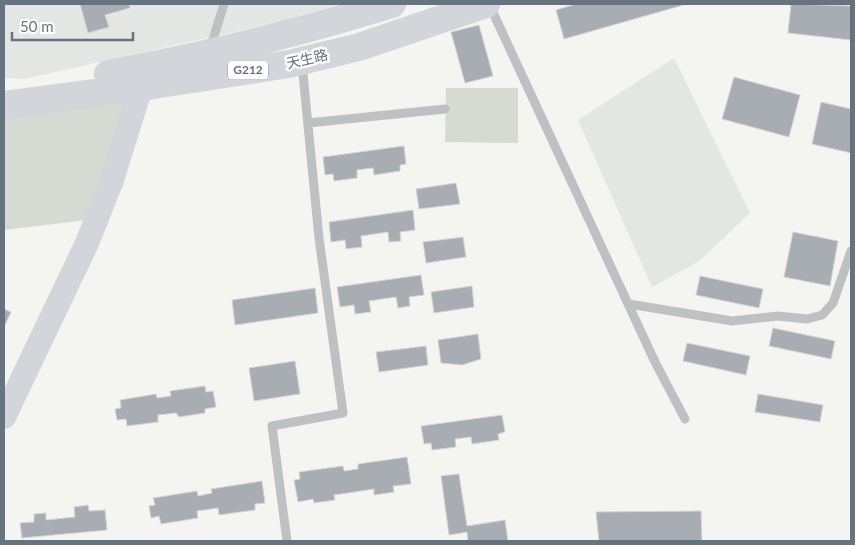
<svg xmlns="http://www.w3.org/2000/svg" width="855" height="545" font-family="Lato,'Noto Sans SC',sans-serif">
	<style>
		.built { fill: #e4e6e4 }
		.green { fill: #d5dad2 }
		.building { fill: #a7adb2; stroke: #d5d5d3 }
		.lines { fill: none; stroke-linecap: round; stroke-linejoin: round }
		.lane { stroke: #bec1c4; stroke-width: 9 }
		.secondary { stroke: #d2d5d9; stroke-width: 24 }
		.highway { stroke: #d2d5d9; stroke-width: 28 }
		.labels { text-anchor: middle; stroke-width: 5; stroke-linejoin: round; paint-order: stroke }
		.shield { fill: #fff; stroke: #959da5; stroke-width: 1 }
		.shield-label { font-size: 12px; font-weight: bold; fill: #67737e }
		.street-label { font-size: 14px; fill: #67737e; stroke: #fff }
	</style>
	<rect width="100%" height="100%" fill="#f4f4f1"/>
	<path class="built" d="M4 4H340L292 19 24 79 4 78Z
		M674 58 750 213 698 262 652 287 578 120Z"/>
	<path class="green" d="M141 87 96 219 4 230V105Z
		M446 88H518V143L445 142Z"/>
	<path class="building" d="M80 4H129L130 8 105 15 109 27 88 33Z
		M576 4H687L564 39 556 10Z
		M791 4 851 6V40L788 33Z
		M479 25 493 76 465 83 451 32Z
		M734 77 800 95 789 137 722 119Z
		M821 102 851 109V153L812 144Z
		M404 146 406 164 400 165V171L374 175 373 168 357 170V178L334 181 333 174 325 175 323 157Z
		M456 183 460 204 419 209 416 189Z
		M413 210 415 230 400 232 401 241 389 242 388 232 361 236 362 247 346 249 345 240 331 242 329 222Z
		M793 232 838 241 830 286 784 277Z
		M463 237 466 257 426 263 423 242Z
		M421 275 424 295 409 297 410 306 398 308 396 297 369 301 371 312 355 314 354 305 340 307 337 287Z
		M700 276 763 289 759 308 696 295Z
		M472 286 474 307 434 313 431 292Z
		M315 288 318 313 235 325 232 300Z
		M4 309 11 312 4 327Z
		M773 328 835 341 831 359 769 346Z
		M478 334 481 359 462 365 441 363 438 340Z
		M687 343 750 356 746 375 683 361Z
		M426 346 428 365 379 372 376 352Z
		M295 361 300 394 254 401 249 368Z
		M205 386 206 392 213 391 216 407 205 409V413L179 417 176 413 158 415V422L127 426 126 419 117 420 115 409 121 408 120 400 156 394 157 398 171 396 170 391Z
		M758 394 823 405 820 422 755 412Z
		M502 415 505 432 498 434 499 440 472 444 471 437 455 439 456 447 432 450 431 443 424 444 421 426Z
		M407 457 411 484 393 486 394 492 374 495V489L334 495 335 500 314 503 313 499 298 502 294 480 300 479 299 472 343 466 344 471 358 469V464Z
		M459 474 467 526 505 520 508 541H468L467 532 449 535 441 476Z
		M262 481 265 503 255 504V510L219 515 218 508 197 511 198 518 161 524 159 516 151 518 149 506 155 505 153 498 197 491 198 496 212 493 211 489Z
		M88 505 89 511 105 510 107 530 22 538 20 523 34 522V514L46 513V520L75 517 74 507Z
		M701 511 702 541H599L596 512Z"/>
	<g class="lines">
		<path class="lane" d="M489 4 655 362 685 419
			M210 49 224 4
			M308 123 445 109
			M629 304 732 321 778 316 807 319 822 315 833 303 851 251
			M287 541 272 426 343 413 319 238 302 64"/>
		<path class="secondary" d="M4 417 87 243 112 180 141 87"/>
		<path class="highway" d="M108 74C204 56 299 33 392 4
			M4 105 141 87 289 64 359 47 486 4"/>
	</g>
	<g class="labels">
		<rect class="shield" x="228" y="60.5" width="40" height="19" rx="4"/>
		<g class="shield-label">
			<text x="248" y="74">G212</text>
		</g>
		<g class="street-label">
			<text transform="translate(307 59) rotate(-13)" y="5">天生路</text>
		</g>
	</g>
	<rect width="855" height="545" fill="none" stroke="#67737e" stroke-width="10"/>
	<path d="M12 32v8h121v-8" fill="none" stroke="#67737e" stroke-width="2.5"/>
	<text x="20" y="32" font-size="15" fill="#67737e" stroke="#ffffff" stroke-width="4" paint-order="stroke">50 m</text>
</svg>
